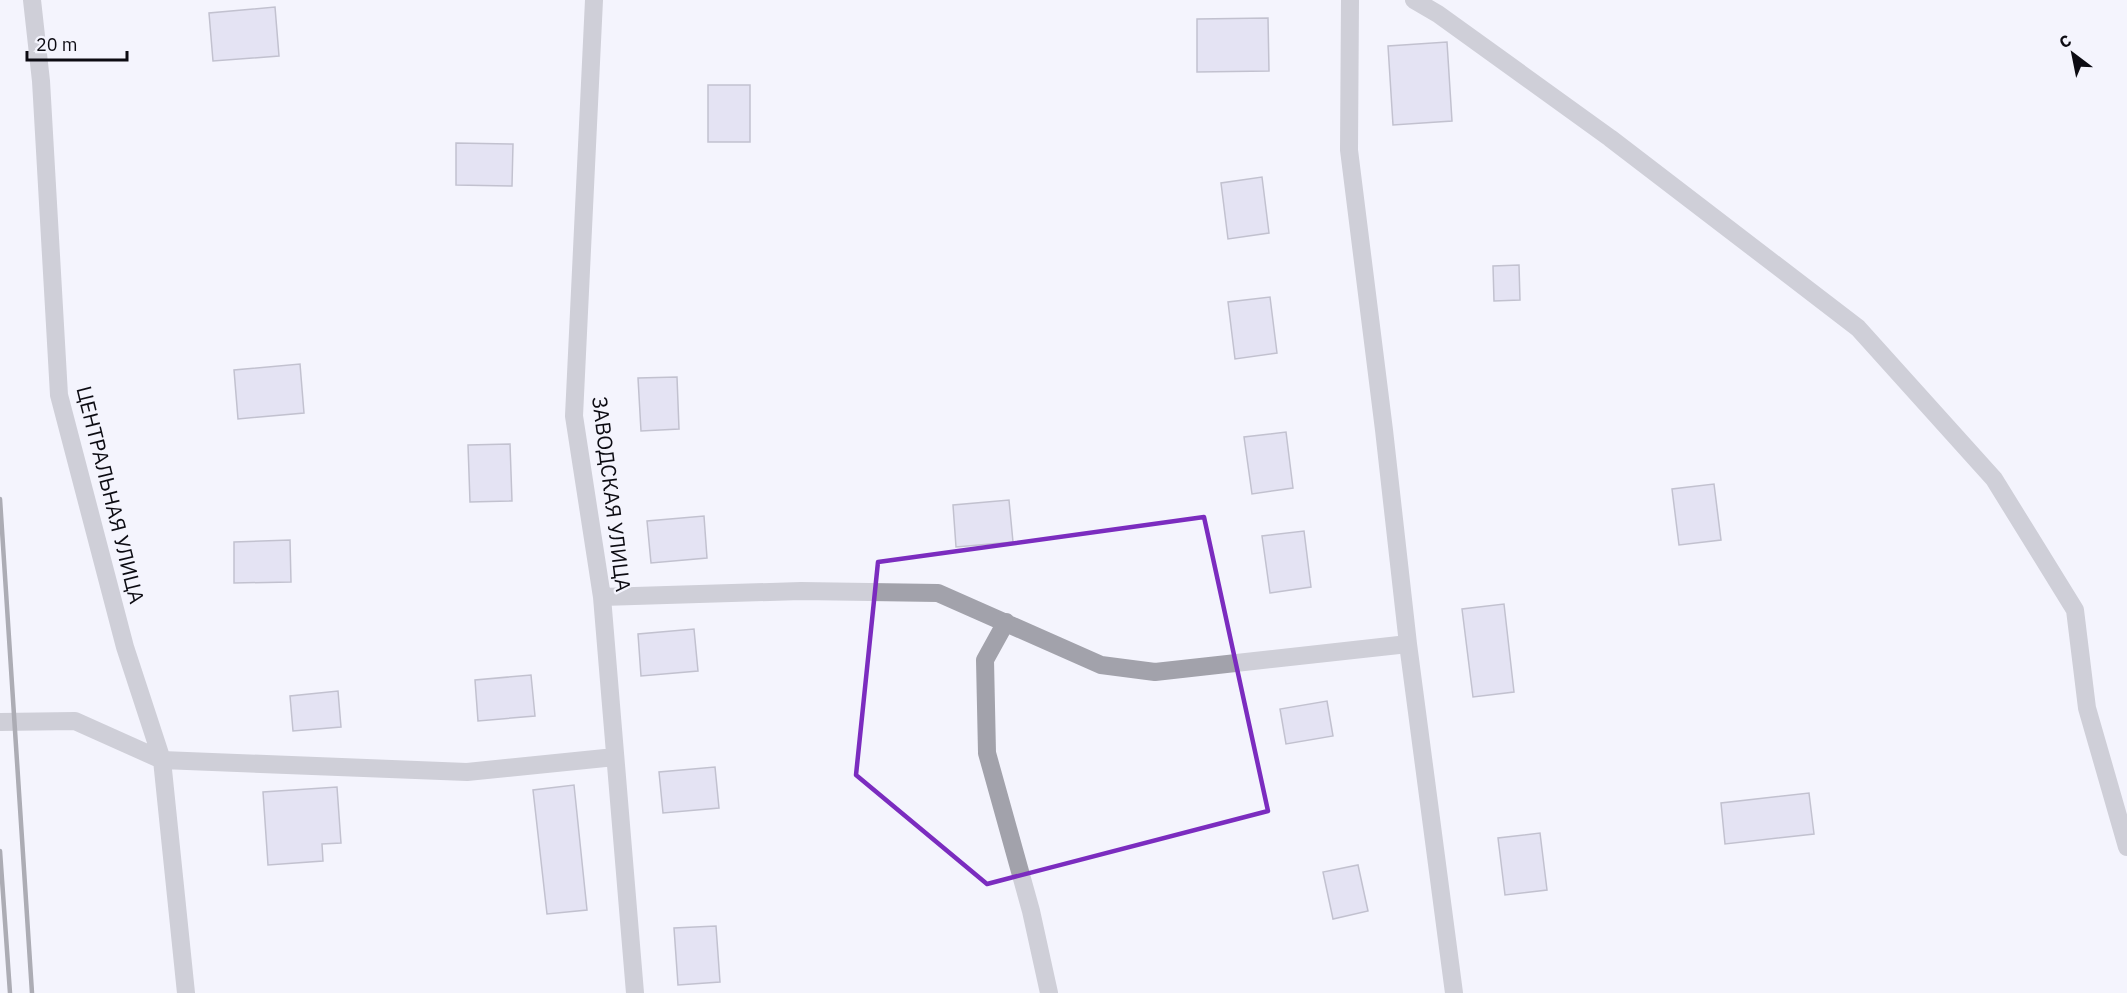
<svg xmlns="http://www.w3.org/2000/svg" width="2127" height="993" font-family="'IBM Plex Sans',sans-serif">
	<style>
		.building { fill: #d1cfe6; stroke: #858498; stroke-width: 1.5 }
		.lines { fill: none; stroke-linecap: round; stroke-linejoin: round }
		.minor { stroke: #a2a2ab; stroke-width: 18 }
		.rail { stroke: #54545b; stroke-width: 4.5 }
		.marked { fill: none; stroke: #7b2cbf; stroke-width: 4.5; stroke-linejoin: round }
		.labels { text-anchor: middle; stroke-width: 4.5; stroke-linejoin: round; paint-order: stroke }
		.street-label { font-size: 21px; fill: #0c0b12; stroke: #f4f4fd }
	</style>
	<rect width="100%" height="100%" fill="#f4f4fd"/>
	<path class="building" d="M275 7 279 56 213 61 209 13Z
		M1268 18 1269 71 1197 72V19Z
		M1447 42 1452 121 1393 125 1388 46Z
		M708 85H750V142H708Z
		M456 143 513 144 512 186 456 185Z
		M1262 177 1269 233 1228 239 1221 183Z
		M1519 265 1520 300 1494 301 1493 266Z
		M1270 297 1277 353 1235 359 1228 302Z
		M300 364 304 413 238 419 234 370Z
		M677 377 679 429 641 431 638 378Z
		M1286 432 1293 488 1252 494 1244 437Z
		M510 444 512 501 470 502 468 445Z
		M1714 484 1721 540 1679 545 1672 489Z
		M1009 500 1013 542 956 547 953 505Z
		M704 516 707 558 651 563 647 521Z
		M1304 531 1311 587 1270 593 1262 536Z
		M290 540 291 582 234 583V542Z
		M1504 604 1514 692 1473 697 1462 609Z
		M694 629 698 671 641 676 638 634Z
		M531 675 535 716 478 721 475 680Z
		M338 691 341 727 293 731 290 696Z
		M1327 701 1333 736 1286 744 1280 709Z
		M715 767 719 808 663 813 659 772Z
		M574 785 587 910 547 914 533 790Z
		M337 787 341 843 322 844 323 861 268 865 263 792Z
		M1809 793 1814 834 1725 844 1721 803Z
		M1540 833 1547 890 1505 895 1498 838Z
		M1358 865 1368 911 1333 919 1323 872Z
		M716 926 720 982 678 985 674 928Z"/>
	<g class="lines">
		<path class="minor" d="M32 0 41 81 59 395 125 647 162 760 186 993
			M594 0 574 416 602 597 635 993
			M1350 0 1349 150 1384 430 1408 644 1454 993
			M1414 0 1438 14 1610 138 1858 328 1994 479 2075 610 2087 708 2127 847
			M602 597 801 591 938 593 1101 665 1155 672 1408 644
			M1006 622 985 660 987 753 1031 911 1049 993
			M0 722 75 721 162 760 467 772 615 757"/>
		<path class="rail" d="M0 499 32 993
			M0 851 10 993"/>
	</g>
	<path d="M0 0H2127V993H0ZM1204 517 1268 811 987 884 856 775 878 562Z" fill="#f4f4fd" fill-opacity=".55" fill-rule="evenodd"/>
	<path class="marked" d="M1204 517 1268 811 987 884 856 775 878 562Z"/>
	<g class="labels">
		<g class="street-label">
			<text transform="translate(611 494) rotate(83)" y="7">ЗАВОДСКАЯ УЛИЦА</text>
			<text transform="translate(110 495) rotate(76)" y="7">ЦЕНТРАЛЬНАЯ УЛИЦА</text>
		</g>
	</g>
	<g transform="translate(2073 54) rotate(328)" stroke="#f4f4fd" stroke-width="4.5" paint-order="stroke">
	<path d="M0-4.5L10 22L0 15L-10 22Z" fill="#0c0b12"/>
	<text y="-9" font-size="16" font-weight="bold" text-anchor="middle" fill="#0c0b12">С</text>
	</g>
	<path d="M27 51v9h100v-9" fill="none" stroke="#0c0b12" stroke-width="3"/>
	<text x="36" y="51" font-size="18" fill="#0c0b12" stroke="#f4f4fd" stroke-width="4.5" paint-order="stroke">20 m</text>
</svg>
